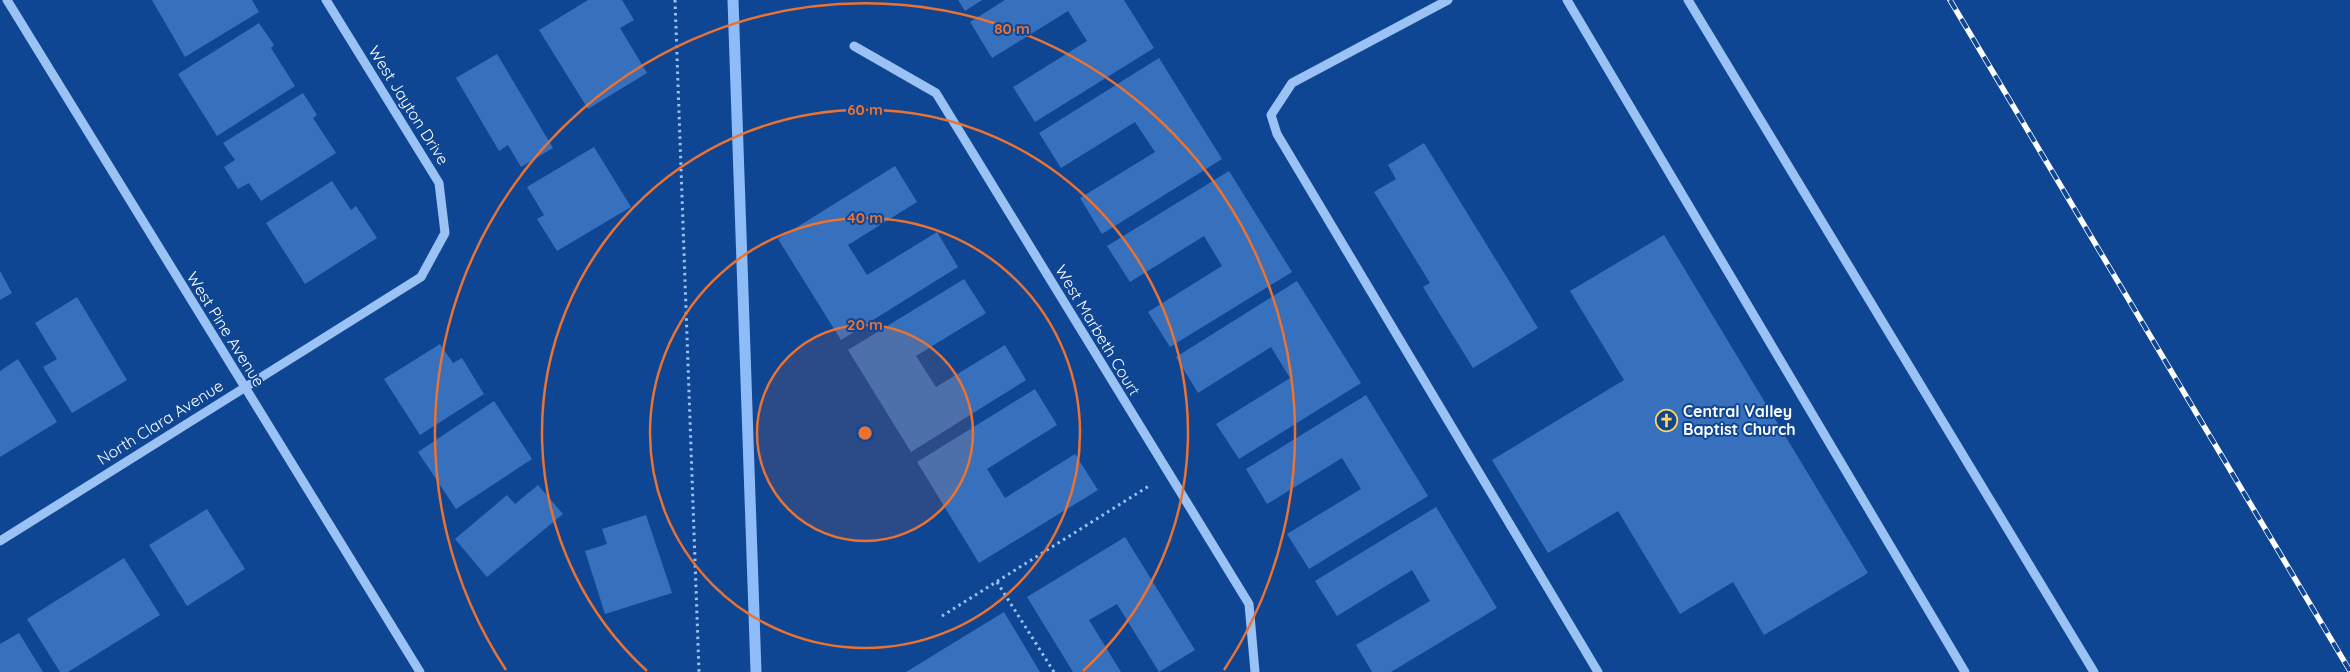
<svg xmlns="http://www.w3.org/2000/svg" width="2350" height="672" font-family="Quicksand,sans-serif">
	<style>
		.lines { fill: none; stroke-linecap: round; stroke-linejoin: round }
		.stream { stroke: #8dbcf8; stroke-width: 11 }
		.building { fill: #3770bc }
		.path { stroke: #9bc2f4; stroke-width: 3; stroke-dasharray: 2.5 4; stroke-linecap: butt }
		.minor { stroke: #9bc2f4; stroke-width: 9 }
		.rail-casing { stroke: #fff; stroke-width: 5.5 }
		.rail { stroke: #0f4694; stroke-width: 4; stroke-dasharray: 11; stroke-linecap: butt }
		.ring { fill: none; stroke: #eb7230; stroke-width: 2.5 }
		.labels { text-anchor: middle; stroke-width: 4; stroke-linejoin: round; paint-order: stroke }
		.street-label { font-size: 16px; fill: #fff; stroke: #0f4694 }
		.poi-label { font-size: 16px; font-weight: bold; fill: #fff; stroke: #0f4694; text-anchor: start }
		.centre { fill: #eb7230; stroke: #0f4694; stroke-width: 2.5 }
		.ring-label { font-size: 15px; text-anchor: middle; font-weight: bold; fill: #eb7230; stroke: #0f4694; stroke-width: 4; stroke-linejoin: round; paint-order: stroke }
	</style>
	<rect width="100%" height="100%" fill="#0f4694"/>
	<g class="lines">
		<path class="stream" d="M733 0 756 672"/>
	</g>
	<path class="building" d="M152 0H252L259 12 185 57Z
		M588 0H622L634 20 620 28 647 73 588 109 539 30Z
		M958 0H982L965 11Z
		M1005 0H1124L1154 48 1035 122 1013 87 1087 41 1068 11 992 58 970 22Z
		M259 23 274 45 271 48 295 86 217 136 178 74Z
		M497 54 553 148 521 167 508 145 499 151 456 78Z
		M1159 58 1222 159 1102 234 1080 198 1155 152 1135 122 1061 168 1039 133Z
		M303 93 317 115 313 118 336 153 261 201 249 183 238 189 224 167 235 160 223 143Z
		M1424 143 1538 328 1473 368 1423 287 1430 283 1374 192 1396 179 1388 165Z
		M594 147 631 207 557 251 537 219 544 215 527 187Z
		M895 166 917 202 848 245 867 275 937 232 958 267 841 340 778 239Z
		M1229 171 1292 272 1170 347 1148 312 1222 266 1204 236 1130 282 1107 246Z
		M332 181 351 210 356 206 377 238 305 284 266 223Z
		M1664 235 1868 573 1764 635 1733 582 1680 614 1618 511 1548 553 1492 460 1624 380 1570 291Z
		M0 271 12 293 0 300Z
		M964 279 986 313 916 356 936 387 1005 345 1026 380 911 452 848 350Z
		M1297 281 1361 383 1239 459 1216 424 1290 378 1271 347 1198 393 1176 357Z
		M77 297 127 380 72 413 43 367 57 359 35 323Z
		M440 344 453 363 462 358 484 394 420 435 384 379Z
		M18 359 57 422 0 457V371Z
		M1035 389 1057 425 987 469 1005 498 1075 454 1098 490 979 563 917 462Z
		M1366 395 1428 496 1309 569 1287 534 1361 489 1342 458 1267 504 1246 469Z
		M494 401 532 459 456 509 418 452Z
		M538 485 563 514 487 577 455 539 507 495 515 504Z
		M1436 507 1497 608 1391 672H1372L1356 645 1430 601 1412 570 1337 616 1315 581Z
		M207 509 245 569 187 606 149 545Z
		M646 515 672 593 605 614 585 551 607 544 602 529Z
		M1125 537 1195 650 1159 672 1117 604 1089 620 1121 672H1073L1027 597Z
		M124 558 160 615 68 672H60L27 619Z
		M1004 612 1040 672H906Z
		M19 633 43 672H0V644Z"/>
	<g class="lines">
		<path class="path" d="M675 0 699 672
			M997 582 1054 672
			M942 616 1149 486"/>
		<path class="minor" d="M7 0 420 672
			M1448 0 1292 83 1271 115 1277 134 1598 672
			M1567 0 1965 672
			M1688 0 2094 672
			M854 46 936 93 1249 604 1255 672
			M0 541 421 277 445 233 439 183 326 0"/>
		<defs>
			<path id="rail" d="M1950 0 2350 671"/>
		</defs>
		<use href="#rail" class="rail-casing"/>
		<use href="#rail" class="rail"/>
	</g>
	<circle cx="865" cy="433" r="108" fill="#eb7230" fill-opacity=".12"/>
	<g class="ring">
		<circle cx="865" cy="433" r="108"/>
		<circle cx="865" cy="433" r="215"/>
		<path d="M647 671A323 323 0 1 1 1083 671"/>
		<path d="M506 670A430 430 0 1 1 1224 670"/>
	</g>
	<defs>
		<symbol id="church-ring" viewBox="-11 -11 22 22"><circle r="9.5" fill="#0f4694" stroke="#ffd45f" stroke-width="1.5"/><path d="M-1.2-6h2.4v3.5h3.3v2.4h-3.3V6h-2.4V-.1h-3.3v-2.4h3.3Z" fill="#ffd45f"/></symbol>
	</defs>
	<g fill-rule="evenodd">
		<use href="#church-ring" x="1654" y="408" width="25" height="25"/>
	</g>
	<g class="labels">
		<g class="street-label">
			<text transform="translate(409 105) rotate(58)" y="6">West Jayton Drive</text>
			<text transform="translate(226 329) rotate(58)" y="6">West Pine Avenue</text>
			<text transform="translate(1098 330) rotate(59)" y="6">West Marbeth Court</text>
			<text transform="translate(160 422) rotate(-32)" y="6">North Clara Avenue</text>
		</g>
		<g class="poi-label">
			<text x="1683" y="417">Central Valley<tspan x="1683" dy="18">Baptist Church</tspan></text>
		</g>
	</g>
	<circle cx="865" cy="433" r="8" class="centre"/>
	<g class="ring-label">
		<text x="1012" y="34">80 m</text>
		<text x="865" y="115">60 m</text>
		<text x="865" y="223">40 m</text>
		<text x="865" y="330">20 m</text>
	</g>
</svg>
